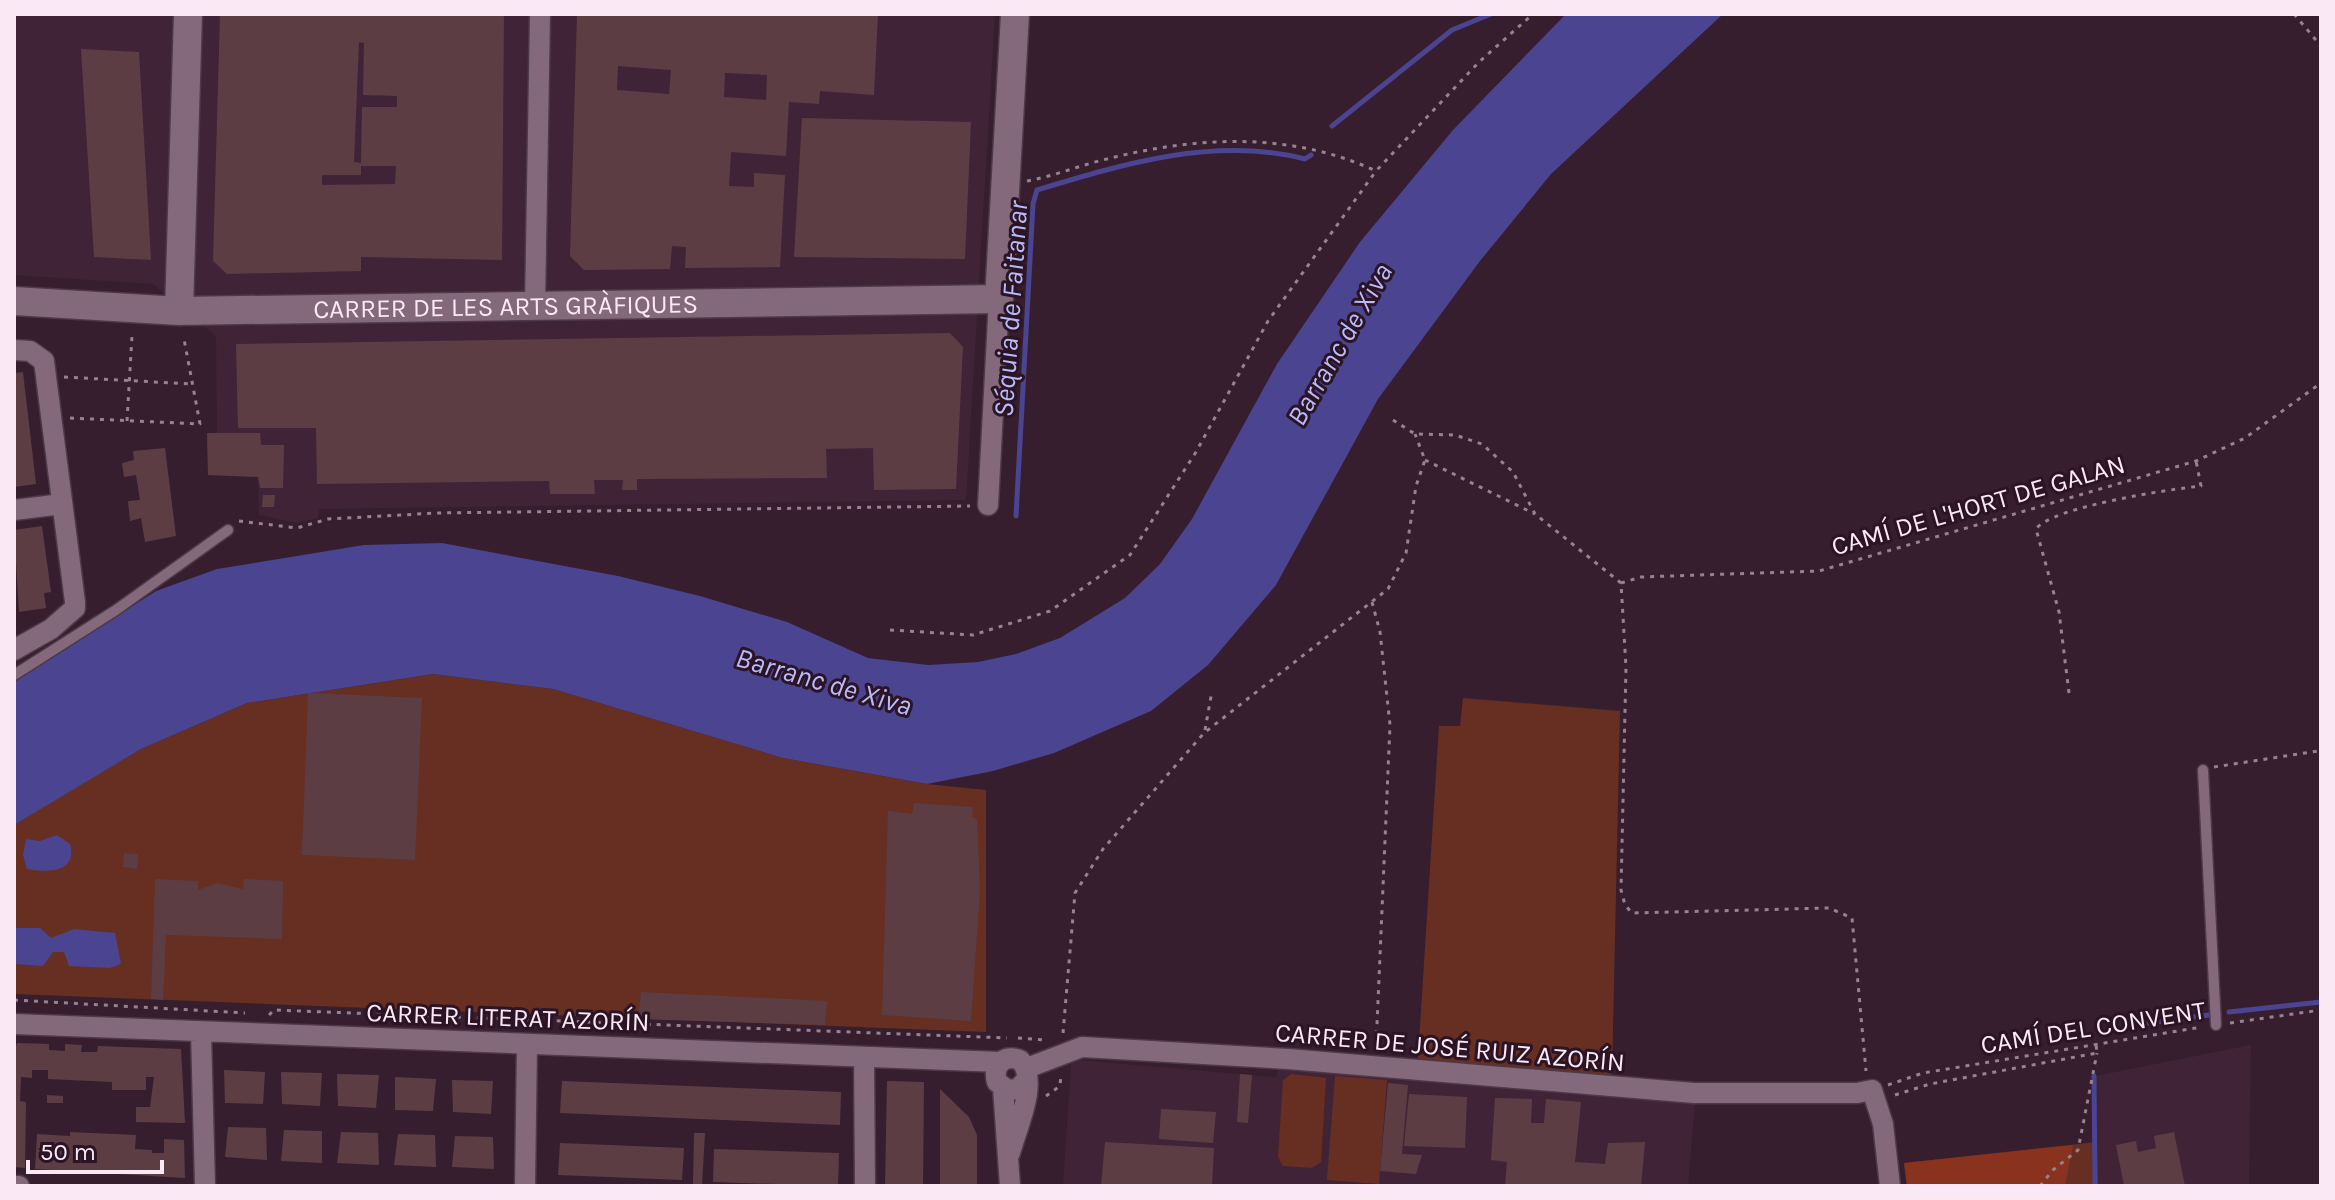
<svg xmlns="http://www.w3.org/2000/svg" width="2335" height="1200" font-family="Karla,sans-serif">
	<style>
		.built { fill: #412338 }
		.green { fill: #662f22 }
		.forest { fill: #89321e }
		.water { fill: #4a4491 }
		.lines { fill: none; stroke-linecap: round; stroke-linejoin: round }
		.stream { stroke: #4a4491; stroke-width: 5 }
		.building { fill: #5d3d44; fill-rule: evenodd }
		.lane-casing { stroke: #4d3947; stroke-width: 13 }
		.street-casing { stroke: #4d3947; stroke-width: 23 }
		.secondary-casing { stroke: #4d3947; stroke-width: 31 }
		.path { stroke: #978290; stroke-width: 3; stroke-dasharray: 4 6; stroke-linecap: butt }
		.lane { stroke: #84687b; stroke-width: 10 }
		.street { stroke: #84687b; stroke-width: 20 }
		.secondary { stroke: #84687b; stroke-width: 28 }
		.labels { text-anchor: middle; stroke-width: 6; stroke-linejoin: round; paint-order: stroke }
		.street-label { font-size: 26px; fill: #fae9f4; stroke: #2b1424 }
		.water-label { font-size: 28px; font-style: italic; fill: #b9bafb; stroke: #2b1424 }
	</style>
	<rect width="100%" height="100%" fill="#361e2e"/>
	<path class="built" d="M14 14H995L966 500 319 509 318 518 297 523 259 515 258 477 208 475 207 433H217L216 336 153 284 14 275Z
		M2251 1045 2249 1186H2098L2096 1076Z
		M1076 1060 1276 1077 1279 1068 1695 1103 1688 1186H1063L1071 1064Z"/>
	<path class="green" d="M433 674 553 689 783 758 927 784 986 790V1032L14 994V825L26 816 141 749 247 703Z
		M1463 698 1620 711 1612 1075 1602 1074 1597 1080 1432 1066 1428 1061 1418 1058 1439 726H1460Z
		M1291 1074 1326 1078 1321 1162 1312 1168 1283 1166 1278 1157 1283 1080Z
		M1335 1076 1387 1080 1379 1184 1327 1180Z
		M2097 1142 2098 1186H1907L1904 1163Z"/>
	<path class="forest" d="M2073 1145 2065 1186H1907L1904 1163Z"/>
	<path class="water" d="M1566 14H1723L1551 174 1480 261 1378 399 1276 585 1208 665 1151 711 1054 753 993 771 927 784 783 758 553 689 433 674 247 703 141 749 14 825V682L156 591 217 569 364 545 442 543 618 576 700 596 787 622 868 658 928 665 978 662 1016 654 1060 638 1125 598 1160 564 1192 519 1277 364 1360 242 1453 130Z
		M57 835 70 844C78 873 47 873 27 869L23 855 26 839 40 841Z
		M14 928H40L51 938 74 929 115 933 121 964 110 968 69 966 64 952H53L43 966 14 964Z"/>
	<g class="lines">
		<path class="stream" d="M1332 126 1452 30 1491 14
			M1016 516 1033 204 1037 190C1123 164 1215 136 1305 159L1311 155
			M2229 1012 2321 1002
			M2134 1025 2209 1015
			M2094 1076 2095 1186"/>
	</g>
	<path class="building" d="M220 14H504L502 260 361 257V271L227 274 213 261ZM359 42 364 43 363 95 397 96V107H362L361 163 354 162ZM361 166H396L395 184 322 185V175H361Z
		M577 14H878L874 95 820 91 819 104 789 102 786 156 731 152 729 186 754 187V173L785 175 780 267 685 268 686 247 672 246 670 269 584 270 570 256ZM618 66 671 70 669 94 617 90ZM725 73 767 75 766 100 724 97Z
		M81 49 139 52 151 260 94 257Z
		M802 118 971 122 965 259 794 257Z
		M950 333 963 347 956 489 874 490 873 448 826 449 827 478 642 479H637V490H622L623 480H594L595 494H550L549 481 317 484 316 428H238L236 344Z
		M23 372 36 484 14 487V373Z
		M207 433H260L261 445H284L283 488H260L258 477 208 475Z
		M165 448 176 536 145 542 141 518 130 521 128 501 140 500 136 475 124 477 122 463 134 460 133 451Z
		M263 495H275L274 507H262Z
		M42 526 51 592 44 593 46 608 19 612 14 530Z
		M308 693 422 698 415 860 302 855Z
		M914 803 973 807 972 817 977 819 980 890 971 1021 882 1015 888 811 912 814Z
		M124 853 138 854 137 869 123 867Z
		M155 879 198 881V890L217 883 243 889 244 879 283 881 282 939 166 935 163 1000 151 999Z
		M641 992 827 1001 825 1025 638 1019Z
		M17 1043 49 1044V1050L65 1051V1044L82 1045 81 1052H97L98 1046 181 1049 185 1123 136 1122V1107H150L154 1077H146V1090H112V1082L48 1079V1070H32V1078L21 1077 20 1101 26 1102 25 1168 14 1167V1053Z
		M224 1070 265 1072 263 1104 225 1103Z
		M281 1072 322 1073 320 1106 282 1104Z
		M337 1074 379 1075 376 1108 338 1106Z
		M1240 1074 1252 1075 1248 1123 1237 1122Z
		M395 1077 436 1079 433 1111 395 1110Z
		M452 1080 493 1081 491 1114 453 1112Z
		M562 1081 841 1092 840 1125 560 1113Z
		M887 1081 924 1082 923 1186H885Z
		M1388 1083 1408 1085 1402 1154 1422 1155 1416 1174 1380 1171Z
		M940 1089 969 1117 977 1135V1186H940Z
		M1409 1094 1467 1097 1465 1148 1404 1146Z
		M47 1095 63 1096V1103H47Z
		M1495 1098 1532 1099 1531 1123H1544L1546 1099 1581 1102 1575 1162 1605 1164 1608 1143 1645 1142 1641 1186H1505L1507 1162 1491 1160Z
		M1161 1109 1216 1112 1213 1143 1159 1139Z
		M228 1127 266 1128 267 1160 225 1157Z
		M284 1130 322 1131V1163L281 1161Z
		M70 1132 136 1135 135 1149 152 1150V1153H164V1139L184 1140 185 1178 35 1169 37 1134 70 1136Z
		M341 1132 378 1133 379 1165 337 1163Z
		M2174 1132 2185 1186H2124L2116 1145 2136 1141 2138 1152 2156 1148 2154 1136Z
		M694 1133H705L702 1185 693 1184Z
		M398 1134 435 1135 436 1167 394 1165Z
		M455 1136 493 1137 494 1169 452 1167Z
		M1105 1142 1214 1148 1212 1186H1101Z
		M560 1143 684 1148 682 1180 558 1175Z
		M714 1149 839 1153 838 1186 713 1182Z"/>
	<g class="lines">
		<defs>
			<path id="lane" d="M14 675 116 610 228 530
				M2203 770 2216 1025"/>
			<path id="street" d="M535 306 540 14
				M14 350 30 351 44 361 75 602V608L51 629 14 650
				M988 505 999 299
				M14 510 62 504
				M14 1024 1000 1062
				M201 1032 205 1186
				M864 1058 865 1186
				M1027 1068 1082 1047 1288 1059 1694 1093H1857L1872 1090 1883 1124 1890 1186
				M1003 1088 1010 1186
				M1010 1153C1016 1130 1040 1080 1020 1060 1004 1054 992 1065 997 1082L1008 1090 1018 1089 1027 1079
				M14 1186H19
				M525 1186 527 1044"/>
			<g id="secondary">
				<path id="s1" d="M14 301 179 311 999 299 1015 14"/>
				<path d="M179 311 188 14"/>
			</g>
		</defs>
		<use href="#lane" class="lane-casing"/>
		<use href="#street" class="street-casing"/>
		<use href="#secondary" class="secondary-casing"/>
		<path class="path" d="M2294 14 2321 46
			M1027 181C1055 176 1083 164 1111 158 1200 136 1292 132 1376 171L1479 62 1533 14
			M64 377 192 384
			M70 418 200 424 184 339
			M1393 420 1415 434 1455 435 1482 444 1513 472 1535 514 1621 583 1626 667 1621 890 1625 905 1632 913 1829 908 1852 918 1866 1071
			M127 421 132 336
			M1425 460 1535 514
			M239 521 297 528 328 519 437 513 970 506
			M1621 583 1641 577 1819 571 2196 461 2245 438 2321 383
			M1372 602 1380 632 1390 725 1376 1048
			M890 630 973 635 1050 611 1130 555 1196 452 1268 321 1376 171
			M2069 693 2059 612 2036 529C2051 507 2171 489 2201 486L2196 461
			M1205 730 1212 691
			M2214 767 2318 751
			M14 1000 245 1013
			M269 1015 274 1010 1007 1038
			M2230 1023 2321 1010
			M1063 1033 1075 893 1103 849 1204 733 1388 589 1406 553 1416 486 1425 460 1415 434
			M1018 1038 1046 1040
			M1888 1085 1923 1073 2202 1027
			M1895 1095 1930 1084 2097 1053 2096 1044
			M1046 1096 1060 1086 1061 1074
			M2040 1186 2053 1170 2078 1150 2097 1053"/>
		<use href="#lane" class="lane"/>
		<use href="#street" class="street"/>
		<use href="#secondary" class="secondary"/>
	</g>
	<g class="labels">
		<g class="street-label">
			<text dy="9" stroke="none"><textPath href="#s1" startOffset="492">CARRER DE LES ARTS GRÀFIQUES</textPath></text>
			<text transform="translate(1978 505) rotate(-16)" y="9">CAMÍ DE L'HORT DE GALAN</text>
			<text transform="translate(508 1017) rotate(2)" y="9">CARRER LITERAT AZORÍN</text>
			<text transform="translate(2093 1027) rotate(-9)" y="9">CAMÍ DEL CONVENT</text>
			<text transform="translate(1450 1047) rotate(5)" y="9">CARRER DE JOSÉ RUIZ AZORÍN</text>
		</g>
		<g class="water-label">
			<text transform="translate(1010 309) rotate(-86)" y="10">Séquia de Faitanar</text>
			<text transform="translate(1339 344) rotate(-60)" y="10">Barranc de Xiva</text>
			<text transform="translate(824 681) rotate(16)" y="10">Barranc de Xiva</text>
		</g>
	</g>
	<rect width="2335" height="1200" fill="none" stroke="#fae9f4" stroke-width="32"/>
	<path d="M28 1160v12h134v-12" fill="none" stroke="#fae9f4" stroke-width="4"/>
	<text x="40" y="1160" font-size="24" fill="#fae9f4" stroke="#2b1424" stroke-width="6" paint-order="stroke">50 m</text>
</svg>
